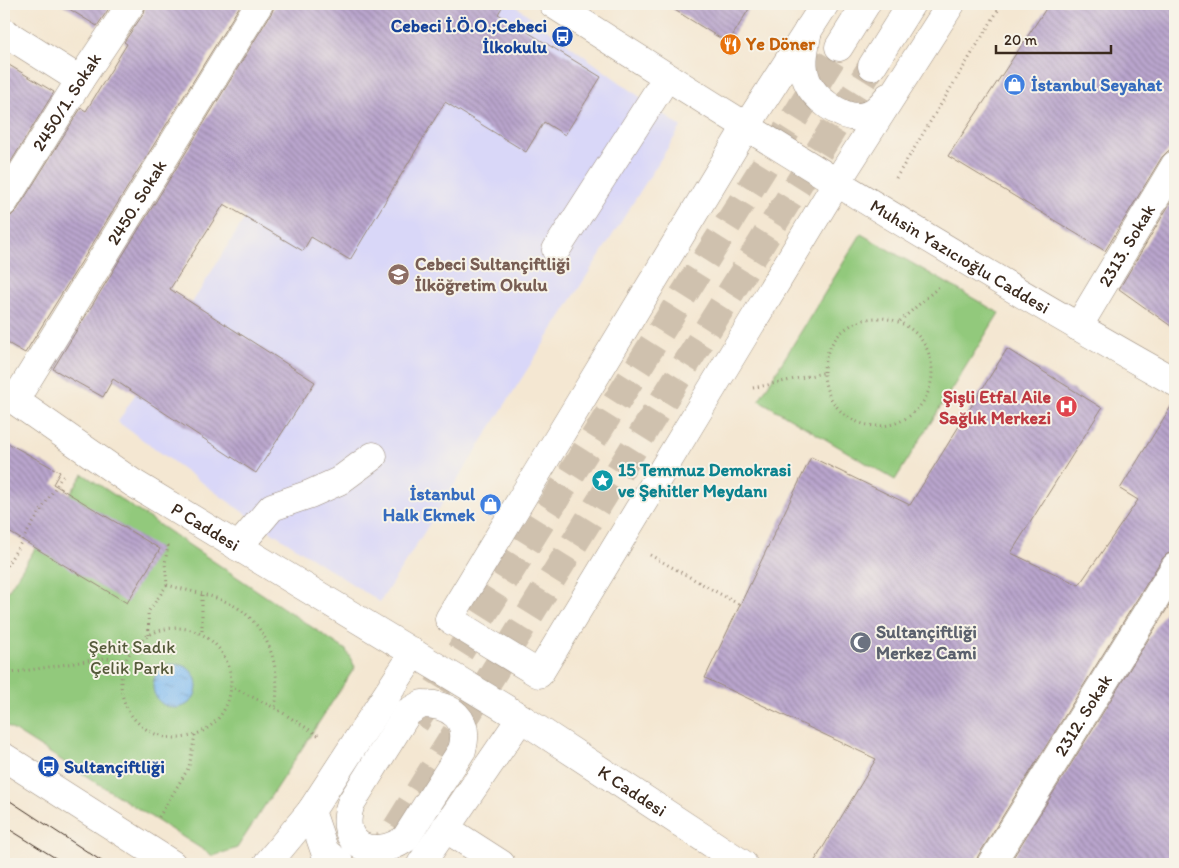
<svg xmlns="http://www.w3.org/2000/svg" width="1179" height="868" font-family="Itim,sans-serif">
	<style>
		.built { fill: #d9d7f8 }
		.green { fill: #92c97c; stroke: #667a4d }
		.water { fill: url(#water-ripples); stroke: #5d7288 }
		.building { fill: url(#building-back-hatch) }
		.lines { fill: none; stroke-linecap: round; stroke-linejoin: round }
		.major-tunnel { stroke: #cfc1ae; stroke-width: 28; stroke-dasharray: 28 14; stroke-linecap: butt }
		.minor-casing { stroke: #988878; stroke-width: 29 }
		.major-casing { stroke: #988878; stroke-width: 29 }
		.path { stroke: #988878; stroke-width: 3; stroke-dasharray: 1 4; stroke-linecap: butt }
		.minor { stroke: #fff; stroke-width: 28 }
		.major { stroke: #fff; stroke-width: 28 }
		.tram { stroke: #3b2a1e; stroke-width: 1 }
		.labels { text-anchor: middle; stroke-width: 4; stroke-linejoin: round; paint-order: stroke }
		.transit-label { font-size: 18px; font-weight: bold; fill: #164399; stroke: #f7f3e8; text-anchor: end }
		.food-label { font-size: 18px; font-weight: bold; fill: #c56008; stroke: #f7f3e8; text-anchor: start }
		.shop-label { font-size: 18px; font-weight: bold; fill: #366cbe; stroke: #f7f3e8; text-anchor: start }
		.street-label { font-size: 18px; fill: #3b2a1e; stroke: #f7f3e8 }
		.education-label { font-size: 18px; font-weight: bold; fill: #785e54; stroke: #f7f3e8; text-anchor: start }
		.health-label { font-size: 18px; font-weight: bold; fill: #be3a42; stroke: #f7f3e8; text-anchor: end }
		.culture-label { font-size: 18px; font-weight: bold; fill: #0d838f; stroke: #f7f3e8; text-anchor: start }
		.worship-label { font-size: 18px; font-weight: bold; fill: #5b616d; stroke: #f7f3e8; text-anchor: start }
		.park-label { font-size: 18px; fill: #555a3a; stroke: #f7f3e8 }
	</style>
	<defs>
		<pattern id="water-ripples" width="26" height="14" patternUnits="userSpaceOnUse" patternTransform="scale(1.25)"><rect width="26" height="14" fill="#7fbbf1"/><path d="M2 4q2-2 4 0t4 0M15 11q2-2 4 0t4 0" fill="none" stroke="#6998c3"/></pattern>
		<pattern id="building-back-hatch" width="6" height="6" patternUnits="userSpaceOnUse" patternTransform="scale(1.25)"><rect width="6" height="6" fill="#b9a5cd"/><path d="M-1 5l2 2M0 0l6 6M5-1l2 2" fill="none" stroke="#9887a6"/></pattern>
	</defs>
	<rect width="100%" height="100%" fill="#f7f3e8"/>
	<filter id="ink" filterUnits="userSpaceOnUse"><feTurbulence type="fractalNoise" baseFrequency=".02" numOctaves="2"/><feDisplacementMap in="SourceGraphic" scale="10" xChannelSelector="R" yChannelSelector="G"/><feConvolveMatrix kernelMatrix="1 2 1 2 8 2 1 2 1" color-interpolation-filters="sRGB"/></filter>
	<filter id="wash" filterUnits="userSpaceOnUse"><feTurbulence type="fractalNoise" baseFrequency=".0096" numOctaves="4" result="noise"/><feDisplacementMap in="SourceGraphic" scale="20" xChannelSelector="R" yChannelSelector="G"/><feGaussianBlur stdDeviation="1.12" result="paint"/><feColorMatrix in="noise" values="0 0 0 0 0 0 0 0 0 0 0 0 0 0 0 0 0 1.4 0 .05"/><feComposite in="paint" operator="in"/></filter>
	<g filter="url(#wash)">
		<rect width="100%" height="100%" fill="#f4e7d2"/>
		<path class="built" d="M378 4H513L681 127 380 602 258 523 118 422Z"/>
		<path class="green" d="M861 234 999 313 895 480 759 400Z
			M83 474 346 650 355 667 237 848 213 856 4 724V597Z"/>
		<path class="water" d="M153 686a22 22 0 1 1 44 0a22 22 0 1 1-44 0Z"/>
		<g id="blocks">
			<path class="building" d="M61 4H112L97 26Z
				M146 4H241L25 353 4 341V218L11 216 17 210 81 108 86 111 127 44 124 42 144 13Z
				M275 4H504L498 14 601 77 565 135 544 122 526 152 445 102 350 260 311 237 303 251 224 204 170 289 315 382 256 473 113 379 103 397 53 369 272 12Z
				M665 4H752L728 43Z
				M1049 4H1175V149L1168 151 1162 157 1105 251 948 156Z
				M4 62 54 92 4 173Z
				M1175 195V329L1119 289Z
				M1007 349 1102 408 1011 553 1079 585 1138 500 1120 489 1175 400V551L1167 554 1162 559 978 856 975 864H813L876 759 705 678 811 457 910 505Z
				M4 441 60 472 53 484 160 549 127 603 4 529Z
				M1175 596V864H1009Z"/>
		</g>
	</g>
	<g filter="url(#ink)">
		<use href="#blocks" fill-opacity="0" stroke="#988878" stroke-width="1"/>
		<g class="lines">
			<path class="major-tunnel" d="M415 723 839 47
				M374 864 872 66"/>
			<defs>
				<g id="minor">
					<path d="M4 32 80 80"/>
					<path d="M746 127 449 619 539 674 837 182"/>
					<path id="s1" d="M4 202 80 80 131 4"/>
					<path d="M556 250 667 77"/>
					<path id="s2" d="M1078 327 1175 165"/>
					<path id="s3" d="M4 393 133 483 521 718 743 864"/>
					<path id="s4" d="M15 400 259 4"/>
					<path d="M238 547 272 507 310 494 339 481 373 456"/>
					<path d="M422 704C451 704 471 719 462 750L405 839C373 861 336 846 351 803L408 712Z"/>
					<path d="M445 828 501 864"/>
					<path d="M340 864 325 852 311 811 414 653"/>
					<path d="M421 864 521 718"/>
					<path id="s5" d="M991 864 1175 567"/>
				</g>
				<g id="major">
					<path id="s6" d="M553 4C757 135 964 263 1175 382"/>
					<path d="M808 30C805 47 800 64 807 81 814 98 840 118 860 117 872 116 881 106 888 97"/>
					<path d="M839 47 866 4"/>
					<path d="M872 66 911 4"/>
					<path d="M746 127 825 4"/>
					<path d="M837 182 951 4"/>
					<path d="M4 757 172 864"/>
					<path d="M267 864 311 811"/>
				</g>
			</defs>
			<use href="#minor" class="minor-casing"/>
			<use href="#major" class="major-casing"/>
			<path class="path" d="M896 178 1002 4
				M824 372a54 54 0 1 1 108 0a54 54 0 1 1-108 0Z
				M900 321 941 285
				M753 388 823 373
				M650 555 740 605
				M4 570 63 475
				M167 585C188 591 214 595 233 605 269 625 282 670 275 708
				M202 595V634
				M121 683a55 55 0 1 1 110 0a55 55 0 1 1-110 0Z
				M149 635 148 612 167 585 165 563 168 546 166 544
				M4 674 106 658 125 661
				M230 686 275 708 321 737
				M159 817 189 767 195 735"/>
			<use href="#minor" class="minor"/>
			<use href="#major" class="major"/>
			<path class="tram" d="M4 797 106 864
				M4 826 65 864"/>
		</g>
	</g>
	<defs>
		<symbol id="bus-disc" viewBox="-11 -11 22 22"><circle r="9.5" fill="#1a4fb4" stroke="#f7f3e8"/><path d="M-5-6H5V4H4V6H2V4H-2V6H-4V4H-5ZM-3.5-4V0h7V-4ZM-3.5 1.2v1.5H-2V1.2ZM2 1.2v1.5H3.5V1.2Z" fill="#fff"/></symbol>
		<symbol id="restaurant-disc" viewBox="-11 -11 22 22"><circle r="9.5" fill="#e8710a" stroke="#f7f3e8"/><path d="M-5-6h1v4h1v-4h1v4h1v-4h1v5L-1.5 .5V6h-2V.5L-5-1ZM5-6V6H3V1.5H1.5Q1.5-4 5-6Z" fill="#fff"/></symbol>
		<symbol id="shop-disc" viewBox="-11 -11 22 22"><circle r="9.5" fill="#3f7fe0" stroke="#f7f3e8"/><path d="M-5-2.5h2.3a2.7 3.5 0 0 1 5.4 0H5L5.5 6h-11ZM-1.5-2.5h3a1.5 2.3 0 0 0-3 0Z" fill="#fff"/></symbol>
		<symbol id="school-disc" viewBox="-11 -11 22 22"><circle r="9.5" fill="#8d6e63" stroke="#f7f3e8"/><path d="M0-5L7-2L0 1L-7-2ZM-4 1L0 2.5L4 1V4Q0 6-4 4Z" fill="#fff"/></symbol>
		<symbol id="hospital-disc" viewBox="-11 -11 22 22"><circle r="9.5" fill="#e0444e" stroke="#f7f3e8"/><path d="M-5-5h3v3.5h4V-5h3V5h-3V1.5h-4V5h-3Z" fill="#fff"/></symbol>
		<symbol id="sight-disc" viewBox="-11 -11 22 22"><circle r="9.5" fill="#0f9aa8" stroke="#f7f3e8"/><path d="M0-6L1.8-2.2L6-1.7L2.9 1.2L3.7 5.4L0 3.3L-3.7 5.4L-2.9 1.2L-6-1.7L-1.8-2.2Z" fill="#fff"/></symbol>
		<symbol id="mosque-disc" viewBox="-11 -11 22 22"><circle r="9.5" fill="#6b7280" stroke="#f7f3e8"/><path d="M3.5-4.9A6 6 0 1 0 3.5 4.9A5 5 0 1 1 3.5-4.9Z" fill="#fff"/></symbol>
	</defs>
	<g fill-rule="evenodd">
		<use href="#bus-disc" x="550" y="24" width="25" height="25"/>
		<use href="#restaurant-disc" x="718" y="32" width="25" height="25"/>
		<use href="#shop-disc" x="1002" y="72" width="25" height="25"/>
		<use href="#school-disc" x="386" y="262" width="25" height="25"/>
		<use href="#hospital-disc" x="1054" y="394" width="25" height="25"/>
		<use href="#sight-disc" x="590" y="468" width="25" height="25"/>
		<use href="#shop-disc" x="478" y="492" width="25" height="25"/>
		<use href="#mosque-disc" x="848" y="630" width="25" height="25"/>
		<use href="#bus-disc" x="36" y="754" width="25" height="25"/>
	</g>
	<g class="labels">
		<g class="transit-label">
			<text x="547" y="32">Cebeci İ.Ö.O.;Cebeci<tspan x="547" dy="21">İlkokulu</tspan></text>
			<text x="64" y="773" text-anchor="start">Sultançiftliği</text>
		</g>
		<g class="food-label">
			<text x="746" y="50">Ye Döner</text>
		</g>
		<g class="shop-label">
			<text x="1031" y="91">İstanbul Seyahat</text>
			<text x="475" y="500" text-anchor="end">İstanbul<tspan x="475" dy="21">Halk Ekmek</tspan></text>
		</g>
		<g class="street-label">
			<text dy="6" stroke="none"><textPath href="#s1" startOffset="118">2450/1. Sokak</textPath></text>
			<text dy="6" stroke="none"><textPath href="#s4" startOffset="232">2450. Sokak</textPath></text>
			<text dy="6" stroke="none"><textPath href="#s2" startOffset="95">2313. Sokak</textPath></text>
			<text dy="6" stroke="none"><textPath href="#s6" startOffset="479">Muhsin Yazıcıoğlu Caddesi</textPath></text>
			<text dy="6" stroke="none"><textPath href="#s3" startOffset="242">P Caddesi</textPath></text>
			<text dy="6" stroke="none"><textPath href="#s5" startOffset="175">2312. Sokak</textPath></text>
			<text dy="6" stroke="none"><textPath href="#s3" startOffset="744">K Caddesi</textPath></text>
		</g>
		<g class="education-label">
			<text x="415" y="270">Cebeci Sultançiftliği<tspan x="415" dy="21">İlköğretim Okulu</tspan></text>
		</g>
		<g class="health-label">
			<text x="1051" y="403">Şişli Etfal Aile<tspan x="1051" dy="21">Sağlık Merkezi</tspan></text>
		</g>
		<g class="culture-label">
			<text x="618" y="476">15 Temmuz Demokrasi<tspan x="618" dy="21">ve Şehitler Meydanı</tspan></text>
		</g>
		<g class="worship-label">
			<text x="876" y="638">Sultançiftliği<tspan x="876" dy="21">Merkez Cami</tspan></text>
		</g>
		<g class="park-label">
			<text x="132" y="653">Şehit Sadık<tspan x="132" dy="21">Çelik Parkı</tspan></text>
		</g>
	</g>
	<rect width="1179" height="868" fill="none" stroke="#f7f3e8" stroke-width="20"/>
	<path d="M996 45v8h115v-8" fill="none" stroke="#3b2a1e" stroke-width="2.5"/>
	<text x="1004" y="45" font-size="15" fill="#3b2a1e" stroke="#f7f3e8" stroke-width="4" paint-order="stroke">20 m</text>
</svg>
